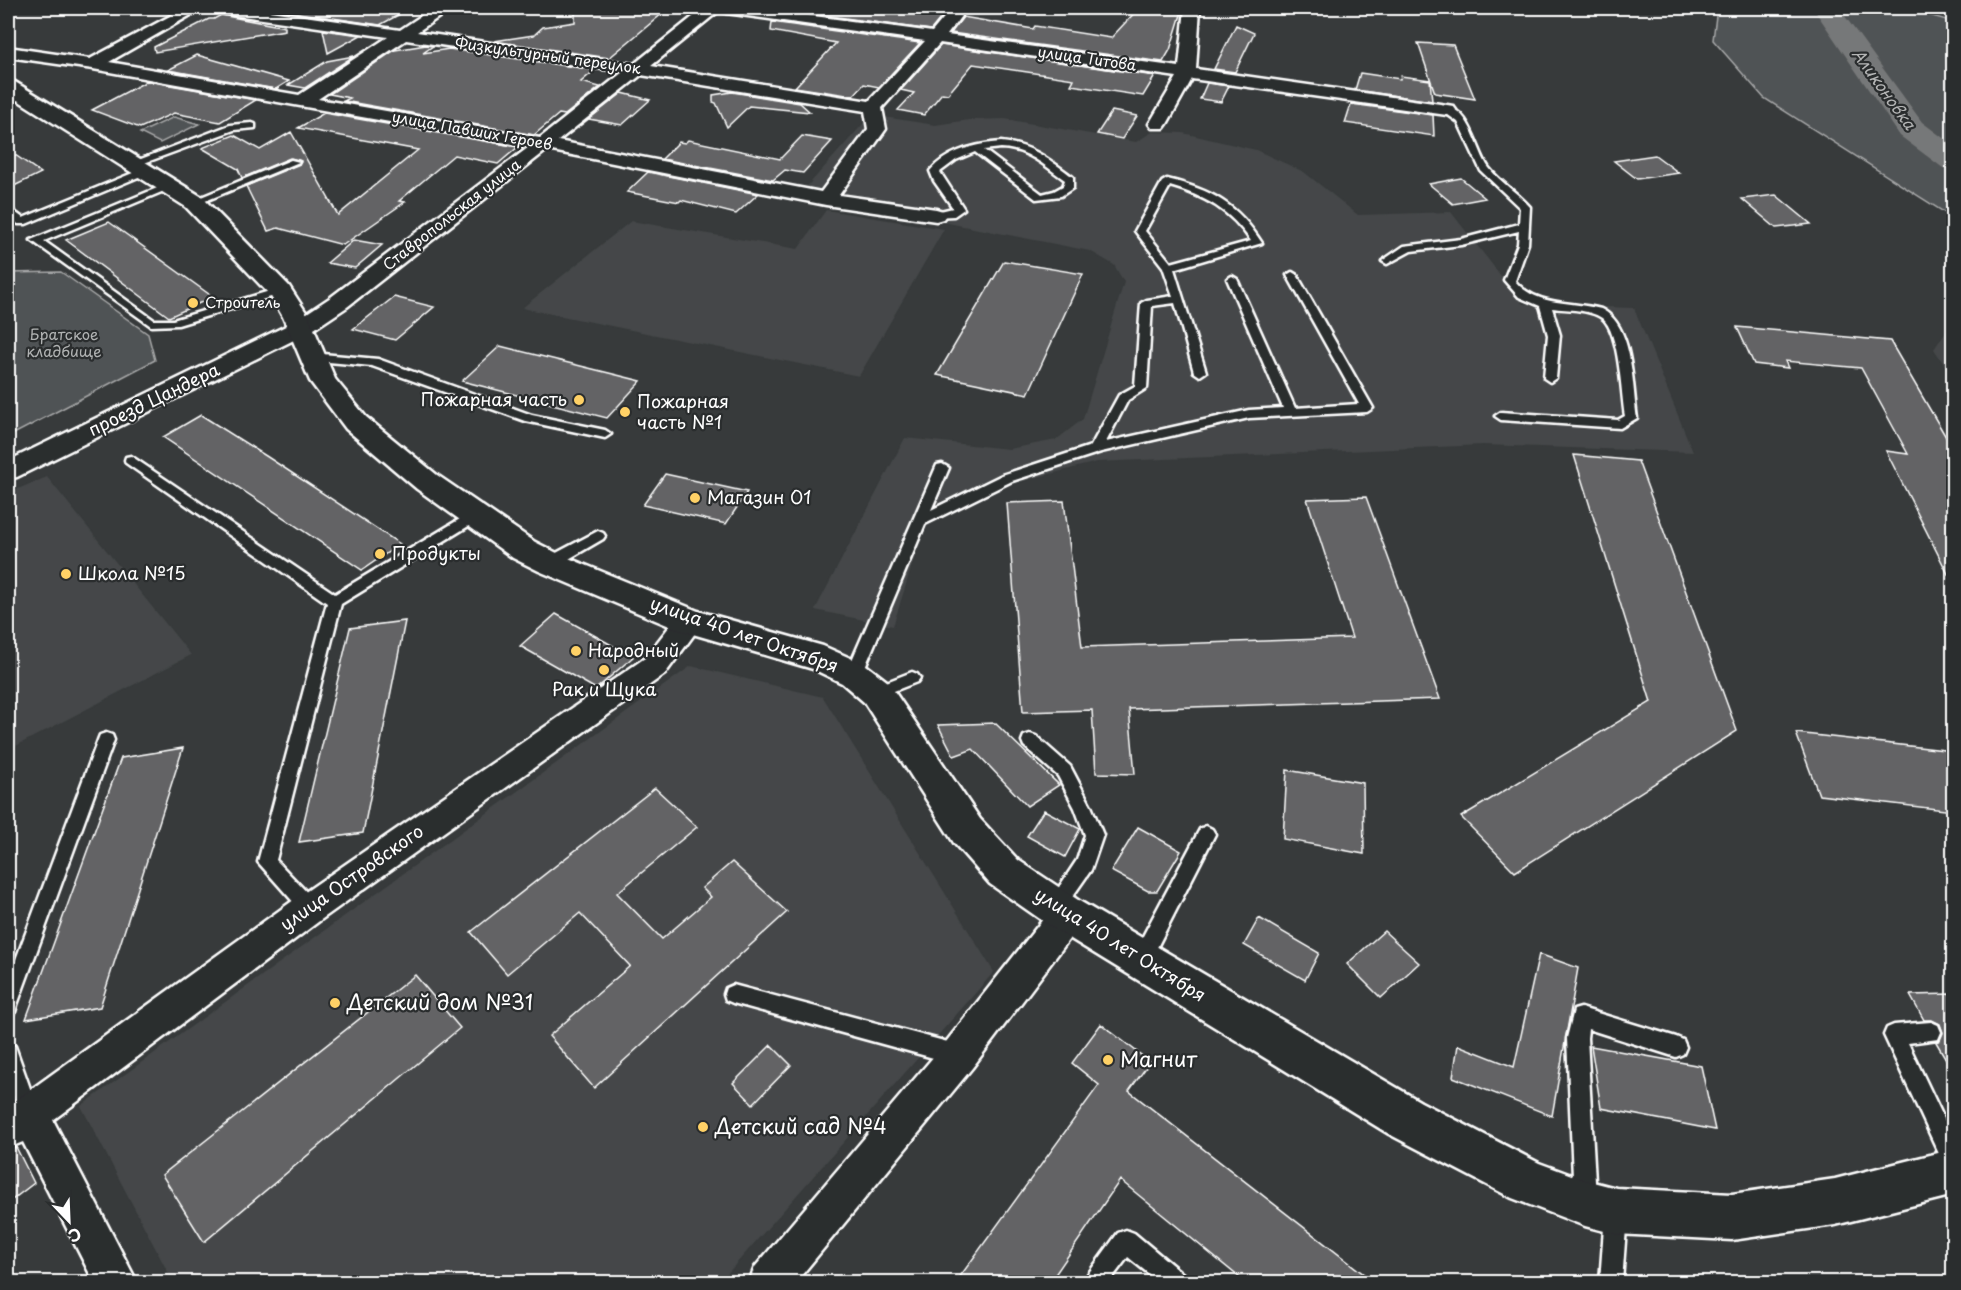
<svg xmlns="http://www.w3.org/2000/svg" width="1961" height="1290" font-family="'Playpen Sans',sans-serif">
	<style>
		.built { fill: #444748 }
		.green { fill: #505354; stroke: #a8a9aa; stroke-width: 1.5 }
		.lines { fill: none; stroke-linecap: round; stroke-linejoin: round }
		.river { fill: #767879; fill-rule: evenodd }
		.building { fill: #636465; stroke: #fff; stroke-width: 1.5 }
		.lane-casing { stroke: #fff; stroke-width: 5 }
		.street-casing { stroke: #fff; stroke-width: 5 }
		.secondary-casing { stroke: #fff; stroke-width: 5 }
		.lane { fill: #2a2d2e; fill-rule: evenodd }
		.street { fill: #2a2d2e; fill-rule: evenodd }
		.secondary { fill: #2a2d2e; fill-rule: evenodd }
		.poi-dot { fill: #ffd166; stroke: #2a2d2e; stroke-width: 2 }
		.labels { text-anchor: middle; stroke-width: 4.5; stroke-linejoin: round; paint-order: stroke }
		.far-street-label { font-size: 15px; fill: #fff; stroke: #2a2d2e }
		.far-poi-label { font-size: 15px; fill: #fff; stroke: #2a2d2e; text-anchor: start }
		.far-park-label { font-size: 15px; fill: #b0b2b2; stroke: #2a2d2e }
		.far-water-label { font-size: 16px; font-style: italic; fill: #b4b5b5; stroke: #2a2d2e }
		.street-label { font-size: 18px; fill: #fff; stroke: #2a2d2e }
		.poi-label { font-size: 18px; fill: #fff; stroke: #2a2d2e; text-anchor: start }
		.near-poi-label { font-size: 21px; fill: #fff; stroke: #2a2d2e; text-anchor: start }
	</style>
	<rect width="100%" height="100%" fill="#373a3b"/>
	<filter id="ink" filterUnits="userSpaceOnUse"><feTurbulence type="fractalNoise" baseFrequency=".0167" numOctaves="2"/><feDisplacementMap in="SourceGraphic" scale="12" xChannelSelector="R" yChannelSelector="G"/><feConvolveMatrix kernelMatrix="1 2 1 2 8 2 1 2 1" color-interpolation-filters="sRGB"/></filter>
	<g filter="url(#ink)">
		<path class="built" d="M871 115 935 125 969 120 1005 119 1136 142 1152 132 1183 133 1256 150 1304 172 1358 215 1451 212 1523 304 1634 308 1693 452 1483 445 1097 462 988 490 924 527 893 626 815 610 905 438 1009 449 1056 440 1083 419 1124 282 1114 265 1090 251 948 223 794 201Z
			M826 210 944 229 859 376 522 308 631 221 798 249Z
			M1953 321 1954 378H1953L1934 349Z
			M47 477 191 655 8 750V493Z
			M691 666 823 697 994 972 720 1282H173L81 1106Z"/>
		<path class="green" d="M1717 8H1905L1950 21 1954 31 1953 218 1764 98 1713 40Z
			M174 117 199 124 160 143 140 133Z
			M61 272 148 334 155 360 8 437V273Z"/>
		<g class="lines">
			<path class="river" d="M1813 8H1839L1922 122 1954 146V170L1943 168 1900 136Z"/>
		</g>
		<path class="building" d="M277 8H411L380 25 278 10Z
			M575 8H669L609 58 494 41 534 35 543 27 575 22Z
			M773 8H906L944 14 931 30Z
			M1139 8H1183L1170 50 1163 62 951 33 963 17 1033 29 1035 26 1111 38Z
			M221 15 285 27V30L155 52 154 47 209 19H214Z
			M772 22 920 43 879 87 864 84 853 96 795 87 836 43 771 31Z
			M1236 25 1254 33 1235 72 1214 69Z
			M323 30 361 35 328 53Z
			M1418 43 1453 45 1475 99 1435 93Z
			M426 45 433 46 423 53 449 49 595 70 581 82 600 87 565 115 559 114 534 135 344 101 350 98 330 94 395 50Z
			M941 45 1155 76 1143 96 1071 85 1074 79 973 64 948 94 942 93 924 115 898 110 914 93 901 90Z
			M197 55 289 81 276 89 168 70Z
			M354 56 305 88 288 85 327 61Z
			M1360 73 1400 79 1401 76 1430 80 1432 101 1355 90Z
			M147 81 256 100 220 122 174 113 140 128 92 110Z
			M1207 83 1229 86 1221 102 1200 99Z
			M732 92 800 103 810 112 749 106 727 127 716 103 713 102V95Z
			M622 93 650 100 622 125 589 119Z
			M1351 104 1433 115 1434 136 1345 123Z
			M1112 111 1137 116 1122 139 1097 134Z
			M324 113 518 147 498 164 454 155 399 201 405 202 343 245 278 228 268 231 246 186 300 164 301 161 290 158 242 178 238 169 202 148 234 135 260 150 291 132 338 215 418 150 298 128Z
			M802 136 832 141 803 173 785 170 773 180 662 159 679 142 685 143 688 140 780 159Z
			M8 150 41 173 8 189Z
			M1655 155 1679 173 1637 179 1614 161Z
			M648 172 758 194 736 214 681 200 679 202 627 192Z
			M1461 178 1485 198 1453 204 1429 184Z
			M1776 195 1811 224 1776 228 1742 199Z
			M109 222 213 297 169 317 66 240Z
			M354 240 382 245 355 268 327 263Z
			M1004 261 1083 274 1028 394 937 375Z
			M394 297 434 307 395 340 353 329Z
			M1737 327 1890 341 1953 449V584L1886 451 1908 454 1861 368 1785 361 1788 368 1754 364Z
			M500 346 641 381 607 418 462 381Z
			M201 415 266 456 400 544 362 570 163 437Z
			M1574 455 1638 461 1737 731 1515 872 1461 817 1651 702Z
			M665 474 747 492 726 524 643 505Z
			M1366 497 1440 699 1129 709 1135 774 1096 773 1092 710 1023 712 1007 503 1064 501 1082 647 1352 638 1307 499Z
			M556 614 633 657 596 689 520 646Z
			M405 621 363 833 299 842 350 628Z
			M995 723 1059 785 1027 806 973 749 954 756 938 725Z
			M1796 733 1953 751V811L1819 795Z
			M183 748 100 1007 26 1019 121 758Z
			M1287 770 1363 783 1364 854 1283 839Z
			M655 788 697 827 617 893 662 939 711 897 702 888 732 862 787 912 594 1088 549 1036 630 966 580 913 507 974 471 932Z
			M1044 810 1080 829 1065 857 1027 836Z
			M1138 827 1181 851 1157 891H1148L1111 871Z
			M1259 918 1319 953 1305 980 1244 945Z
			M1384 931 1419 963 1381 998 1347 964Z
			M1539 954 1578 968 1552 1116 1453 1077 1458 1045 1514 1067Z
			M415 975 460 1028 204 1242 162 1175Z
			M1953 994V1071L1936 1042 1940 1040 1943 1033 1940 1024 1932 1020H1924L1910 995Z
			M1101 1024 1150 1062 1129 1091 1374 1282H1245L1120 1180 1050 1282H956L1099 1085 1072 1063Z
			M771 1045 791 1065 753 1104 733 1083Z
			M1591 1046 1701 1066 1715 1130 1601 1108Z
			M16 1147 34 1183 8 1203V1150Z"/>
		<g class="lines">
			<defs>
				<path id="lane" d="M21 93 25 96 24 98 8 103V97Z
					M1444 108C1470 105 1477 153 1489 168 1501 183 1518 193 1530 207L1528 244 1515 281C1537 307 1571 301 1601 309 1634 325 1632 386 1637 418L1620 428 1501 420 1495 416 1501 412 1618 420 1625 416C1621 394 1620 332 1602 318 1589 309 1568 310 1552 308L1560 335 1556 378 1550 382 1544 378 1548 335 1540 306 1519 297 1504 280 1518 244 1519 231 1461 245 1411 251 1387 264 1382 261 1404 246 1461 239 1519 224 1520 208 1481 171 1458 122 1444 112Z
					M252 123 255 124V128L234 130 136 166 128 164 230 125Z
					M1001 142C1031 144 1050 160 1073 177V188L1061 196 1036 199 975 152 956 160 940 172 964 209 954 216 932 217V213L953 208 934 181 930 171C947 151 975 144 1001 142ZM1001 148C1027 149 1044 165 1065 180L1063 186 1054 191 1042 194 984 150Z
					M291 160 299 162 198 204 189 202Z
					M145 168 148 169V173L26 224H18L8 215V207L23 218Z
					M1167 179C1212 190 1237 204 1262 243L1174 269 1206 372 1200 376 1194 372 1175 303 1152 306 1147 388 1128 400 1106 442 1249 410 1283 408 1227 279 1232 276 1237 279 1295 408 1359 404 1287 275 1292 272 1297 275 1373 408 1367 412 1249 418 1101 452 1012 481 925 524 862 674 859 678H849L846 674 937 465 942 464 949 468 931 510 1002 475 1091 446 1119 395 1135 386 1141 303 1147 300 1173 296 1163 267 1135 231 1162 182ZM1170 186C1205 196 1231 211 1251 241L1171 263 1145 231Z
					M167 184 176 186 44 241 154 320H173L280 288 284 289V293L178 325 151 326 31 240Z
					M311 353 378 359 532 415 605 430 611 434 605 438 525 421 372 366 307 360 305 357Z
					M131 456 335 594 470 513 475 511 482 516 480 519 341 604 276 860 316 902 319 908 316 914 310 916 304 914 258 862 327 603 126 463 125 460 126 457Z
					M598 531 603 533 605 536 603 539 555 567H545L543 563 545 559Z
					M912 672 917 674 920 678 917 682 876 698 871 696 868 692 871 688Z
					M106 733 112 735 114 740 17 1005 15 1012 8 1014V981L98 740 100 735Z
					M1030 734 1036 736 1070 766 1091 806 1103 835 1091 870 1061 913 1055 915 1049 913 1046 907 1077 860 1085 835 1075 808 1058 776 1024 746 1022 741 1024 736Z
					M1206 826 1212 829 1215 834 1148 965 1141 968 1134 965 1132 959 1134 953 1200 829Z
					M733 985 959 1045 966 1048 969 1055 966 1062 959 1065 733 1003 726 1000 724 994 726 988Z
					M1581 1008 1676 1037 1683 1040 1686 1047 1683 1054 1676 1057 1588 1029 1587 1038 1596 1200 1592 1207 1585 1211 1578 1207 1574 1200 1567 1038 1574 1010Z
					M1931 1022 1938 1025 1941 1032 1938 1039 1908 1043 1954 1140V1174L1947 1171 1884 1035 1887 1028 1894 1025Z
					M8 1043 15 1046 39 1114 36 1121 29 1124 22 1121 8 1080Z
					M1616 1203 1624 1206 1627 1214 1622 1282H1600L1605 1214 1608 1206Z
					M1126 1230 1134 1233 1183 1274 1186 1282H1159L1128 1257 1109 1282H1085L1088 1274 1118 1233Z"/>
				<path id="street" d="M185 8H203L109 62 299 95 388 37 221 13 216 11 214 8H249L400 30 433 8H450L448 11 417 32 634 64 704 8H755L932 32 952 8H967L947 35 1179 67 1185 8H1200L1196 69 1447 105 1453 106 1456 110 1453 114 1447 115 1192 79 1167 124 1164 128H1152L1149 124 1177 77 940 43 882 108 886 129 839 195 936 209 943 211 946 215 943 219 936 221 826 205 547 150 347 307 308 333 17 477 8 479V461L292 323 331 297 529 147 93 69 8 57V47L90 59ZM720 10 726 13 925 41 869 101 651 66ZM406 40 623 72 540 138 318 99ZM641 75 865 111 868 129 821 192 558 141Z
					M690 610 700 613 704 621 665 674 322 919 53 1120 137 1282H94L23 1142 8 1148V1106L298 897 645 658 680 613Z
					M1067 899 1079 904 1084 915 1079 926 972 1068 796 1282H749L755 1267 946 1042 1055 904Z"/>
				<path id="secondary" d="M8 80 15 82 202 197 289 286 309 317 335 379 366 417 437 475 535 542 561 555 698 611 823 646 866 665 888 682 980 819 1018 860 1081 902 1421 1102 1539 1163 1585 1180 1616 1188 1732 1194 1835 1179 1954 1149V1195L1835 1225 1732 1240 1616 1234 1585 1226 1512 1198 1389 1134 1053 928 990 884 954 843 864 702 842 683 813 669 679 630 539 571 513 558 417 489 346 429 310 381 283 317 270 295 186 207 8 94Z"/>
			</defs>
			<use href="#lane" class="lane-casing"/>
			<use href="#street" class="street-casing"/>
			<use href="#secondary" class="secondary-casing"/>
			<use href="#lane" class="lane"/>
			<use href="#street" class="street"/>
			<use href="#secondary" class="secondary"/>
		</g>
	</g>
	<g class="poi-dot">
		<circle cx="193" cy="303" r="6"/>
		<circle cx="579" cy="400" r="6"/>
		<circle cx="625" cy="412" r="6"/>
		<circle cx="695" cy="498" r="6"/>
		<circle cx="380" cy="554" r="6"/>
		<circle cx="66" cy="574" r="6"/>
		<circle cx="576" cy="651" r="6"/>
		<circle cx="604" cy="670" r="6"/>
		<circle cx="335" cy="1003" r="6"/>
		<circle cx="1108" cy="1060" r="6"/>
		<circle cx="703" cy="1127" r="6"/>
	</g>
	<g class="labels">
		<g class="far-street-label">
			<text transform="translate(548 56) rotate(8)" y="5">Физкультурный переулок</text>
			<text transform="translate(1087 59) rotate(8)" y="5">улица Титова</text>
			<text transform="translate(472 131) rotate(10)" y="5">улица Павших Героев</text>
			<text transform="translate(452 215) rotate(-38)" y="5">Ставропольская улица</text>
		</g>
		<g class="far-poi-label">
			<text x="205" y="308">Строитель</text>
		</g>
		<g class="far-park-label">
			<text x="64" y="340">Братское<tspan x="64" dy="17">кладбище</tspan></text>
		</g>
		<g class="far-water-label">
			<text transform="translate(1884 89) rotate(54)" y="6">Аликоновка</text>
		</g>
		<g class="street-label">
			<text transform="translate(154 400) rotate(-26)" y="6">проезд Цандера</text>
			<text transform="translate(744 635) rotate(19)" y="6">улица 40 лет Октября</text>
			<text transform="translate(352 878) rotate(-35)" y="6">улица Островского</text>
			<text transform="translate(1120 945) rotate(32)" y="6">улица 40 лет Октября</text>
		</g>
		<g class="poi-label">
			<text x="567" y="406" text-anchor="end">Пожарная часть</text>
			<text x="637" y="408">Пожарная<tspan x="637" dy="21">часть №1</tspan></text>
			<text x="707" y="504">Магазин 01</text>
			<text x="392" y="560">Продукты</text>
			<text x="78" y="580">Школа №15</text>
			<text x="588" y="657">Народный</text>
			<text x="604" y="696" text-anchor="middle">Рак и Щука</text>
		</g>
		<g class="near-poi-label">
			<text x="347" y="1010">Детский дом №31</text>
			<text x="1120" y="1067">Магнит</text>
			<text x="715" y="1134">Детский сад №4</text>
		</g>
	</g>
	<rect width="1961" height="1290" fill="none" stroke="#2a2d2e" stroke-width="30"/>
	<rect x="15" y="15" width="1931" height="1260" fill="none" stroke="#fff" stroke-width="2" filter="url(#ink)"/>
	<g transform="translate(69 1221) rotate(157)" stroke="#2a2d2e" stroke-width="4.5" paint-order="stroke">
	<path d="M0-4.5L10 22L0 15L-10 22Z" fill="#ffffff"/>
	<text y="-9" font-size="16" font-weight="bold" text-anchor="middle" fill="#ffffff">С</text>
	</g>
</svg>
